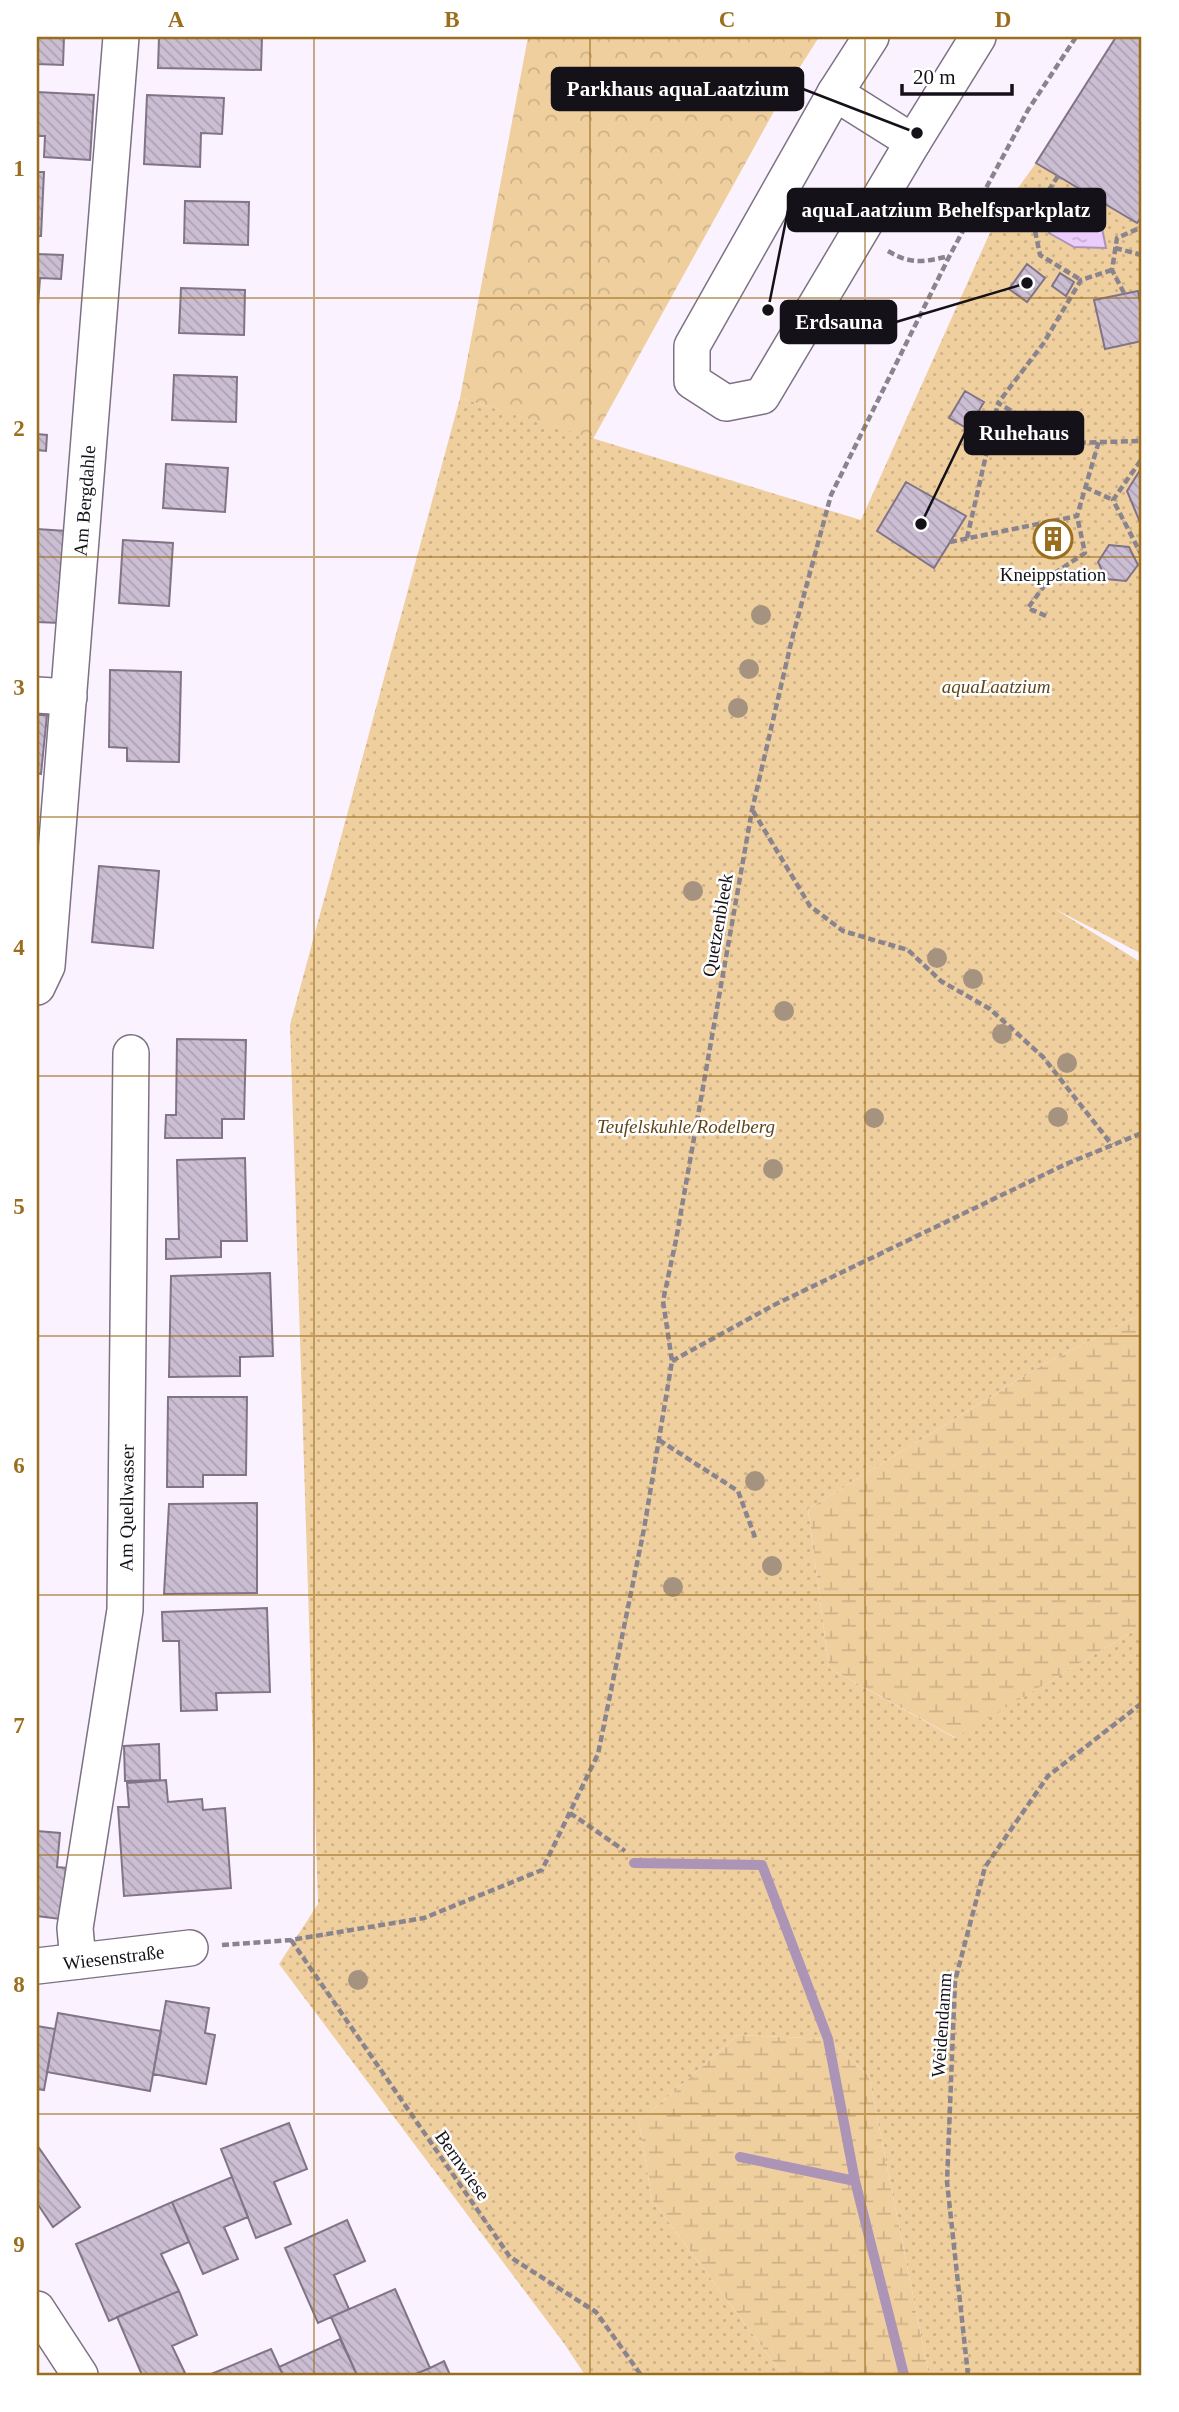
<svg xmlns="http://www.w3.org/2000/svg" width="1179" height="2412" font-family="'Times New Roman',serif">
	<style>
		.forest { fill: url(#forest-crowns) }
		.wetland { fill: url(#wetland-marsh) }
		.park { fill: url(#park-dots) }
		.water { fill: url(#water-ripples); stroke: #ab94b6; stroke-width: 2 }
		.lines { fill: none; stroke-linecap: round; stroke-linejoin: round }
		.stream { stroke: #ab94b6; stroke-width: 10 }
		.building { fill: url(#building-back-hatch); stroke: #817487; stroke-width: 2 }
		.minor-casing { stroke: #7d7184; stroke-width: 38 }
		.path { stroke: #8a848e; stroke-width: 4.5; stroke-dasharray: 7 3.5; stroke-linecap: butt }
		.minor { stroke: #fff; stroke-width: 35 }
		.tree { fill: #a59380 }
		.grid { fill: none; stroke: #9b6e1e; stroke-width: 2; stroke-opacity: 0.55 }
		.labels { text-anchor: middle; stroke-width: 5; stroke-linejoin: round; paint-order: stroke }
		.street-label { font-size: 19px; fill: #151118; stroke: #fff }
		.poi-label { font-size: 19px; fill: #151118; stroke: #fff }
		.park-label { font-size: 19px; font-style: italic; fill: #604519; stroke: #fff }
		.leader { fill: none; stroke: #151118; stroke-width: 2.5 }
		.callout-dot { fill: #151118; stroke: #fff; stroke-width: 2.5 }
		.callout { fill: #151118; stroke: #151118; stroke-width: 2.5 }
		.callout-label { font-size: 21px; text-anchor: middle; font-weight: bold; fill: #fff }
		.neatline { fill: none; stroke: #9b6e1e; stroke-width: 2.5 }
		.grid-label { font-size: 23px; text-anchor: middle; font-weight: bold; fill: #9b6e1e }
	</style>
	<defs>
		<pattern id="forest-crowns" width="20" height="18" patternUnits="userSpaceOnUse" patternTransform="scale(1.75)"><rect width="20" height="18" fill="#f0cf9f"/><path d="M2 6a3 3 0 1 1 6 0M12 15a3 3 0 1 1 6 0" fill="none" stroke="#cdb188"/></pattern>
		<pattern id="wetland-marsh" width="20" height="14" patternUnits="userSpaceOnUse" patternTransform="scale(1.75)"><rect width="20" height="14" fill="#f0cf9f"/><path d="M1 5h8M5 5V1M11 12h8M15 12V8" fill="none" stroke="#cdb188"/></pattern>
		<pattern id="park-dots" width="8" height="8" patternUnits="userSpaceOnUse" patternTransform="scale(1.75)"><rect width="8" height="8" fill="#f0cf9f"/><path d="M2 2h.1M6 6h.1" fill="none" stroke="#cdb188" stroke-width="1.8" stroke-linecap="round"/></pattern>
		<pattern id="water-ripples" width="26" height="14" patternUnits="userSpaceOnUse" patternTransform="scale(1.75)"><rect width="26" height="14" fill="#ebccfa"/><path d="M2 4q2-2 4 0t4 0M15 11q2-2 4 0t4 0" fill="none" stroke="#c9aed6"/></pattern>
		<pattern id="building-back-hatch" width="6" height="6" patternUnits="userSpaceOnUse" patternTransform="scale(1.75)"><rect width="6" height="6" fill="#cbbdd2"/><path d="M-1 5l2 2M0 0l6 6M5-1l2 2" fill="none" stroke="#ada1b4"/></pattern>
	</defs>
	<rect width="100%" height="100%" fill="#faf2ff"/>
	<path class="forest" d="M528 37H819L788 86 593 439 460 398Z"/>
	<path class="wetland" d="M1142 1314V1626L956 1738 829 1668 808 1509 1044 1364Z
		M738 2035 828 2039 869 2076 929 2375H783L652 2200 639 2122Z"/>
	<path class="park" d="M1116 37H1142V954L1055 909 1142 963V1314L1044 1364 808 1509 829 1668 955 1738 1142 1626V2375H929L869 2076 828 2039 738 2035 639 2122 652 2200 783 2375H585L563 2342 279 1964 318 1904 290 1025 460 398 861 520 997 217 1036 163Z"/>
	<path class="water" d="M1078 187 1096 198 1106 248 1074 247 1049 233Z"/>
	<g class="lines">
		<path class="stream" d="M634 1863 762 1865 828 2039 855 2181 904 2375
			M740 2157 855 2181"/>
	</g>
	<path class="building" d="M37 37H64L63 65 37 64Z
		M159 37H262L261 70 158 68Z
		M1116 37H1142V216L1137 223 1036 163Z
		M37 92 94 95 90 160 44 157 45 136H37Z
		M147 95 224 98 222 134 201 133 200 167 144 164Z
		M37 172H44L41 236H37Z
		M185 201 249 202 248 245 184 243Z
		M37 254 63 255 61 279 40 278 37 320Z
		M1027 264 1045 278 1027 302 1009 289Z
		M1060 273 1074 282 1066 296 1052 286Z
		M181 288 245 290 244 335 179 333Z
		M1138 291 1142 316V341L1105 349 1094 300Z
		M174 375 237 377 236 422 172 420Z
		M965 391 984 402 968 429 949 418Z
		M37 434 47 435 46 451 37 450Z
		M166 464 228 468 225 512 163 508Z
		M1142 467V527L1127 491Z
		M906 482 966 516 934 568 877 531Z
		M37 529 66 531 60 623 37 622Z
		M1051 534 1065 544 1056 554 1044 545Z
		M123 540 173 543 169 606 119 603Z
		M1109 545 1129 547 1138 565 1126 581 1106 579 1098 562Z
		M110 670 181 672 179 762 127 761V748L109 747Z
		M37 715H47L41 774 37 773Z
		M99 866 159 871 153 948 92 942Z
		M177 1039 246 1040 244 1119H222V1138H165L166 1115H176Z
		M245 1158 247 1241H221V1257L166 1259V1239H179L177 1160Z
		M270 1273 273 1356 240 1357V1376L169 1377 171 1276Z
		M168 1397H247L246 1475H203V1487H167Z
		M257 1503V1593L164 1594 169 1504Z
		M267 1608 270 1692 216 1693 217 1710 181 1711 179 1641H163L162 1612Z
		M159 1744 160 1780 125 1781 124 1746Z
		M166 1780 168 1802 202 1799 203 1810 225 1808 231 1888 124 1896 118 1807H129L127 1783Z
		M37 1831 60 1833 57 1867 66 1868 60 1919 37 1916Z
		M166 2001 209 2008 205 2033 215 2035 206 2084 153 2074Z
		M58 2013 161 2031 150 2091 47 2072Z
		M37 2026 55 2029 44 2090 37 2089Z
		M289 2123 307 2169 274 2182 291 2224 256 2238 221 2149Z
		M37 2145 80 2207 53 2227 37 2203Z
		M232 2177 248 2217 224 2227 238 2259 203 2274 172 2202Z
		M172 2202 189 2242 161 2254 179 2291 109 2321 76 2244Z
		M347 2220 365 2261 334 2275 349 2309 318 2323 285 2248Z
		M395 2289 430 2368 413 2375H357L331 2317Z
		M179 2291 197 2335 172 2346 185 2373 180 2375H142L117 2317Z
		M340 2339 357 2375H283L279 2367Z
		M271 2349 283 2375H209Z
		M444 2361 450 2375H413L430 2368Z"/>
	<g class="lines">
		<defs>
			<g id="minor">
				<path d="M871 37 835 93 913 142 978 37"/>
				<path d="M835 93 692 346V381L726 403 762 396 913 142"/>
				<path d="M37 695 69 697"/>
				<path id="s1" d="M37 987 47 966 121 37"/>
				<path id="s2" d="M78 1961 75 1928 125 1610 131 1053"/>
				<path id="s3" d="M37 1966 190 1948"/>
				<path d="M37 2309 80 2375"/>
			</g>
		</defs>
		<use href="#minor" class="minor-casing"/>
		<path class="path" d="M1058 176 1032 216 1040 255 1081 280
			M1115 248 1142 255
			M888 251C911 265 924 262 949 256
			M1112 270 1081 280 1043 344 998 403 1066 443 1142 441
			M1124 293 1112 270 1117 238 1142 227
			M1142 450 1141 460 1113 500 1142 556
			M1085 487 1113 500
			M967 538 998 403
			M950 542 1077 516 1099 441
			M1046 616 1028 608 1052 575 1085 553 1077 516
			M753 811 810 906 843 931 908 950 941 981 990 1009 1043 1057 1112 1145
			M672 1361 774 1305 1066 1164 1142 1133
			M659 1440 738 1491 756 1540
			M570 1813 625 1851
			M291 1940 510 2257 596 2312 641 2375
			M222 1945 291 1940 424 1918 542 1870 598 1754 644 1529 672 1361 663 1301 676 1240 752 810 792 639 831 495 950 255 1028 110 1076 37
			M968 2375 947 2182 955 1981 985 1867 1048 1776 1142 1703"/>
		<use href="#minor" class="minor"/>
	</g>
	<g class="tree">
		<circle cx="761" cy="615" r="10"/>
		<circle cx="749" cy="669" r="10"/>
		<circle cx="738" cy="708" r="10"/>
		<circle cx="693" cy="891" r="10"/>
		<circle cx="937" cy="958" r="10"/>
		<circle cx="973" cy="979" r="10"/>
		<circle cx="784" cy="1011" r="10"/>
		<circle cx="1002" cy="1034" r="10"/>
		<circle cx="1067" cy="1063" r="10"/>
		<circle cx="1058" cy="1117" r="10"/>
		<circle cx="874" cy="1118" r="10"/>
		<circle cx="773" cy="1169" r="10"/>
		<circle cx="755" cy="1481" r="10"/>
		<circle cx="772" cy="1566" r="10"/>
		<circle cx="673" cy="1587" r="10"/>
		<circle cx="358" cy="1980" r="10"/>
	</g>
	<path class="grid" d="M314 37V2375M590 37V2375M865 37V2375M37 298H1142M37 557H1142M37 817H1142M37 1076H1142M37 1336H1142M37 1595H1142M37 1855H1142M37 2114H1142"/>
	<defs>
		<symbol id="building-ring" viewBox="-11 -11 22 22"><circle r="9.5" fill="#fff" stroke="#9b6e1e" stroke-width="1.5"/><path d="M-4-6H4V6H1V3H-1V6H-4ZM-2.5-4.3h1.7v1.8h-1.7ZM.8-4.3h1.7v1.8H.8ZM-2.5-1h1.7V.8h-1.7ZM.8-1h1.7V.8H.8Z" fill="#9b6e1e"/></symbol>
	</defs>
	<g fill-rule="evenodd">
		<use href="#building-ring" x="1031" y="517" width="44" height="44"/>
	</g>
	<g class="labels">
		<g class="street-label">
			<text dy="7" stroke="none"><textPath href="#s1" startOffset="490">Am Bergdahle</textPath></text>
			<text transform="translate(717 925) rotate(-80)" y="7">Quetzenbleek</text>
			<text dy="7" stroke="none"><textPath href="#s2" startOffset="457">Am Quellwasser</textPath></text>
			<text dy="7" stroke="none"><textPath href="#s3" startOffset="77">Wiesenstraße</textPath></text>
			<text transform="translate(941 2025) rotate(-86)" y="7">Weidendamm</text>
			<text transform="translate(463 2165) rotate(55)" y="7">Bernwiese</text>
		</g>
		<g class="poi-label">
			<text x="1053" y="581">Kneippstation</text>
		</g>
		<g class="park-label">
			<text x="996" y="693">aquaLaatzium</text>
			<text x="686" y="1133">Teufelskuhle/Rodelberg</text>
		</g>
	</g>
	<path class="leader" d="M917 133L803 89M768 310L788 210M1027 283L896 322M921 524L965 433"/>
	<g class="callout-dot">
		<circle cx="917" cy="133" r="7"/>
		<circle cx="768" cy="310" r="7"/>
		<circle cx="1027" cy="283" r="7"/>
		<circle cx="921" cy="524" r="7"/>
	</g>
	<g class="callout">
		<rect x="552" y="68" width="251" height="42" rx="7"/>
		<rect x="788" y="189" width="317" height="42" rx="7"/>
		<rect x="781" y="301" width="115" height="42" rx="7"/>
		<rect x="965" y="412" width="118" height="42" rx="7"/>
	</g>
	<g class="callout-label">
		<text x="678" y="96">Parkhaus aquaLaatzium</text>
		<text x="946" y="217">aquaLaatzium Behelfsparkplatz</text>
		<text x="839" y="329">Erdsauna</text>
		<text x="1024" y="440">Ruhehaus</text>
	</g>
	<rect width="1179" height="2412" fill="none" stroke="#ffffff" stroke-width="77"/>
	<path d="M902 84v10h110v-10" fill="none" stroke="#151118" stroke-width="3.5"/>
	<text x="913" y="84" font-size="21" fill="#151118" stroke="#ffffff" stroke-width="5" paint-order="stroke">20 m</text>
	<rect x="38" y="38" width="1102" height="2336" class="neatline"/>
	<g class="grid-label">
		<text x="176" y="27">A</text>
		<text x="452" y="27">B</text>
		<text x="727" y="27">C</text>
		<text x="1003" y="27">D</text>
		<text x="19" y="176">1</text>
		<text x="19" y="436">2</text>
		<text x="19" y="695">3</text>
		<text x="19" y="955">4</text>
		<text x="19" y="1214">5</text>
		<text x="19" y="1473">6</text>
		<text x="19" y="1733">7</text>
		<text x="19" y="1992">8</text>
		<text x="19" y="2252">9</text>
	</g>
</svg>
